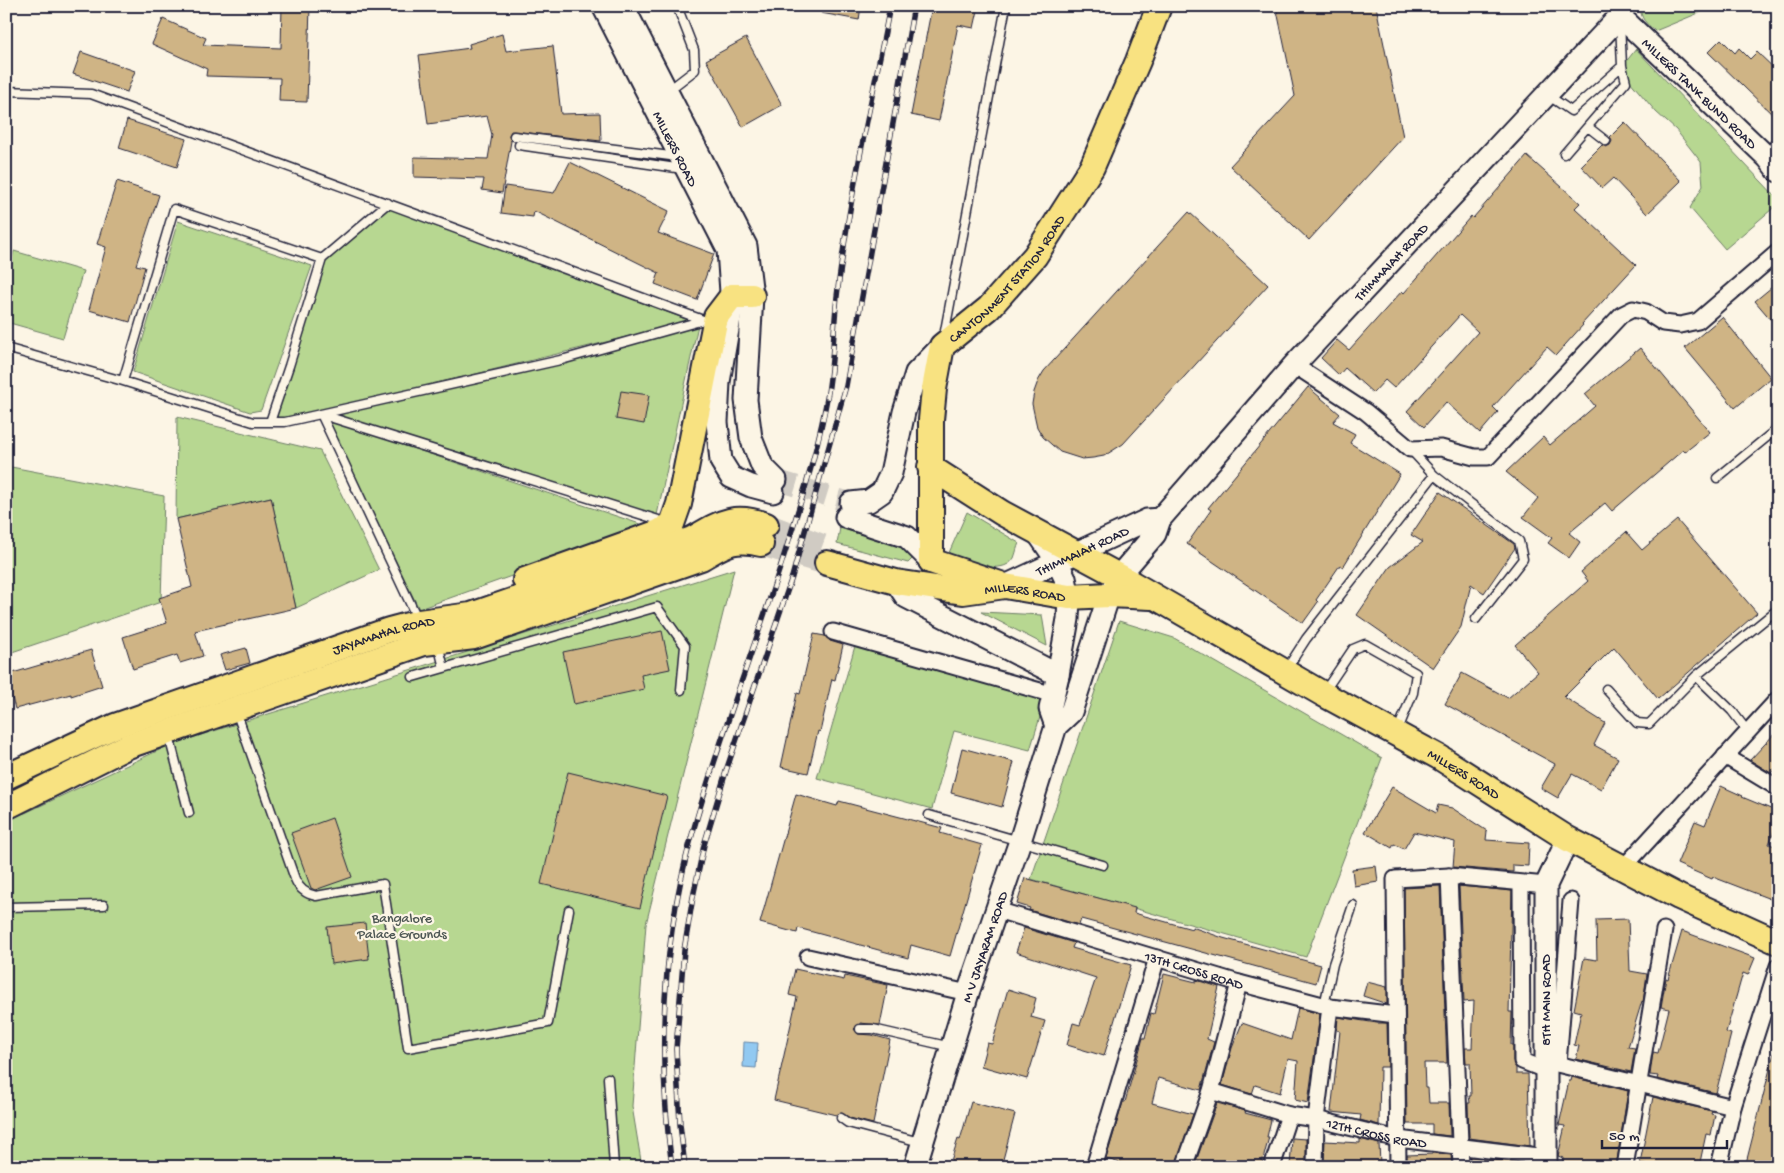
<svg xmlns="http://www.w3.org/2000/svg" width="1784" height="1173" font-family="'Gochi Hand',sans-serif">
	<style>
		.green { fill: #b7d791; stroke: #6c7c66 }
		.water { fill: #92c9f1; stroke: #6586a8 }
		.building { fill: #cfb485; stroke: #22223b }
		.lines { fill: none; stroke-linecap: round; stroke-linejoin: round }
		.secondary-tunnel { stroke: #d0cbc3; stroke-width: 21; stroke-dasharray: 21 11; stroke-linecap: butt }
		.primary-tunnel { stroke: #d0cbc3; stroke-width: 24; stroke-dasharray: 24 12; stroke-linecap: butt }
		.lane-casing { stroke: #22223b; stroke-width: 11 }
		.street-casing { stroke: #22223b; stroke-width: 19 }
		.secondary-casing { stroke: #22223b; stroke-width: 25 }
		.primary-casing { stroke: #22223b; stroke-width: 28 }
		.lane { stroke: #fcf5e5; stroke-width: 8 }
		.street { stroke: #fcf5e5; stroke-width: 15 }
		.secondary { stroke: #fcf5e5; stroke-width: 21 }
		.primary { stroke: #f8e281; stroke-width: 24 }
		.rail-casing { stroke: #22223b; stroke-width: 5.5 }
		.rail { stroke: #fcf5e5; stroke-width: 4; stroke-dasharray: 11; stroke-linecap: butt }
		.labels { text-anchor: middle; stroke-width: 4.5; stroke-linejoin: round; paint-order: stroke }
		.street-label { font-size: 14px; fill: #22223b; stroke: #fcf5e5 }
		.park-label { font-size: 14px; fill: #4f5855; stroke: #fcf5e5 }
	</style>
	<rect width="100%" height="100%" fill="#fcf5e5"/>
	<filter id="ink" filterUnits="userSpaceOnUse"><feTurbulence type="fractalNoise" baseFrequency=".02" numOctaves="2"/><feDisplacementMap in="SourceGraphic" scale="10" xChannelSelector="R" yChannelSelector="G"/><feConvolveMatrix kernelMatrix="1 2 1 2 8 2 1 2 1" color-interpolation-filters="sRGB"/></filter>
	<g filter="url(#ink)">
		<path class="green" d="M1641 6H1716L1655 31C1647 24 1639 18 1641 6Z
			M1636 49 1778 199V204L1725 249 1690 208 1703 186 1701 162 1676 130 1656 112 1629 80 1625 63Z
			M388 207 691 321 285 421H271L324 261Z
			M178 221 312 266 261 410 250 412 133 372Z
			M14 251 83 271 63 338 6 322V279Z
			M698 325 657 515 337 415 564 362Z
			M177 417 320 451 379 570 296 608 271 497 176 519Z
			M328 420 649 527 419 609Z
			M6 466 164 496 161 602 6 654Z
			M967 512 1019 543C1017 547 1016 553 1014 558 1002 578 965 560 948 555Z
			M840 528 906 548 913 558 908 563 837 544Z
			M734 569 646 924 632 1106 642 1167H6V817L25 813 172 744Z
			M981 612 1042 615 1047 646Z
			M1119 621 1174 638 1382 758 1306 957 1031 879Z
			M855 646 1046 697 1030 750 954 731 932 809 817 778Z"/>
		<path class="water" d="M744 1042 758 1043 756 1068 743 1067Z"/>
		<path class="building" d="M282 6H310L307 102 279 101 280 78 206 76 207 69 152 44 163 19 206 38 203 45 281 48Z
			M822 6H861L859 20 821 13Z
			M932 6H979L974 28 958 25 939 121 911 115Z
			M1276 6H1376L1403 137 1309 240 1230 166 1295 96Z
			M502 34 506 51 553 46 561 114 600 113 601 141 511 131 509 135 511 141 502 193 482 190 484 179 414 177V157L488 159 492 135 487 116 428 124 419 55 470 48 469 44Z
			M746 38 782 105 743 127 706 60Z
			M1721 39 1735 53 1739 48 1750 59 1757 52 1778 72V120L1708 52Z
			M81 52 135 71 127 92 73 74Z
			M127 120 186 139 177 167 119 148Z
			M1625 122 1681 181 1647 214 1613 178 1602 188 1581 166 1602 145 1606 147 1610 145 1612 141 1610 137Z
			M1527 156 1580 203 1575 208 1636 265 1582 324 1583 325 1556 355 1547 347 1493 407 1498 412 1480 433 1446 402 1424 427 1407 411 1478 332 1460 315 1394 388 1385 380 1373 393 1345 368 1339 375 1321 358 1337 340 1349 350 1402 291 1404 293 1471 216 1473 218Z
			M570 162 669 211 658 233 714 254 697 300 655 284 659 273 534 211 533 217 501 213 505 186 554 193Z
			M117 181 159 195 136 265 145 267 130 322 89 310 106 247 97 244Z
			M1189 212 1268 285 1123 444 1104 456 1093 458 1082 459 1060 452 1043 437 1037 427 1032 404 1034 392 1038 381 1044 371Z
			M1778 282V328L1755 301Z
			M1722 317 1771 378 1735 408 1685 348Z
			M1640 348 1710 432 1685 452 1683 450 1612 511 1605 503 1569 533 1580 542 1569 558 1548 543 1552 538 1523 517 1538 498 1506 472 1543 437 1550 445 1595 406 1585 394Z
			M1308 387 1340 414 1333 422 1355 434 1350 443 1400 474 1343 567 1340 565 1316 600 1318 602 1303 623 1187 544 1211 510 1208 508Z
			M621 391 649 395 644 424 616 419Z
			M1440 492 1504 537 1514 544 1515 548 1484 593 1471 584 1461 627 1433 668 1357 615 1390 567 1423 542 1411 535Z
			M271 497 296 608 195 631 203 656 180 663 177 655 133 669 123 637 167 623 159 598 192 587 176 519Z
			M1677 520 1757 613 1658 699 1614 647 1564 697 1605 723 1594 745 1618 758 1601 789 1572 774 1558 798 1541 788 1555 764 1445 704 1462 673 1508 698 1538 672 1515 645 1588 581 1581 572 1626 532 1642 550Z
			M662 631 670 669 641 675 644 689 574 704 563 652Z
			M814 634 825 636 830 641 843 645 835 680 832 679 820 732 818 731 808 773 781 767 797 693 800 694Z
			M246 648 250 663 225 670 220 655Z
			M91 650 102 686 71 696V694L15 709 6 675Z
			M1778 730V766L1771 773 1750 760Z
			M962 748 1014 762 1002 807 951 793Z
			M568 772 667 796 640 908 541 884Z
			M1721 786 1743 796 1742 797 1778 812V822L1769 844 1778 847V902L1713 877 1712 879 1677 864 1695 821 1705 825Z
			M1392 787 1436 813 1438 805 1452 808 1487 831 1486 840 1529 843 1528 866 1513 865V872L1453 867 1455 842 1414 832 1404 849 1394 844 1392 848 1365 832Z
			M796 794 837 806 839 801 942 828 940 833 982 845 950 956 911 945 908 958 798 928 797 933 760 923Z
			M332 818 352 877 315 890 311 888 291 833Z
			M1376 866 1378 882 1354 886 1352 869Z
			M1025 878 1135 908 1134 913 1192 929V927L1223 938 1321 965 1316 983 1081 919 1079 925 1029 910 1030 908 1017 904Z
			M1440 886 1447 1063H1424L1425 1088H1428L1429 1103H1449L1450 1136 1432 1134V1124H1407L1404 888Z
			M1459 886 1512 891 1509 1012H1512L1511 1045H1513V1061L1516 1067V1074H1528L1530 1146 1469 1138 1468 1103H1470L1469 1096H1471L1470 1063H1466L1465 1048H1472L1474 1001 1464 1002Z
			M1628 919 1630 971 1647 974 1643 1002 1642 1001 1628 1047 1635 1048 1631 1072 1576 1059 1579 1046 1574 1045 1581 1012 1574 1010 1584 958 1597 960 1596 920Z
			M365 923 369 959 331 964 327 927Z
			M1024 928 1074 943 1072 948 1131 965 1104 1056 1067 1045 1073 1023 1080 1025 1096 978 1016 952Z
			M1682 931 1755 958 1748 975 1743 973 1726 1032 1731 1034 1716 1093 1657 1079 1658 1076 1650 1075 1653 1052 1658 1053 1669 1009 1661 1007 1666 978 1668 979Z
			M795 969 844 980 845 976 888 985 880 1025 860 1023 854 1029 858 1034 872 1035 890 1040 873 1124 850 1118 842 1113 836 1115 774 1100 797 997 789 995Z
			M1164 974 1196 982V980L1219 987 1207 1039 1214 1042 1201 1090 1158 1078 1152 1103 1193 1114 1175 1167H1136L1106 1159 1123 1102H1125L1143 1038H1145L1151 1013 1154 1014Z
			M1367 982 1387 987V1004L1363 996Z
			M1008 989 1036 998 1031 1017 1045 1021 1027 1079 981 1066 987 1043 992 1044Z
			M1298 1008 1320 1014 1308 1103 1295 1100 1298 1061 1288 1059 1280 1093 1255 1085 1252 1094 1222 1085 1232 1048 1242 1023 1291 1040Z
			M1338 1017 1377 1023H1387L1388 1067H1380L1379 1125 1360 1120 1361 1115 1331 1112 1340 1031 1337 1030Z
			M1774 1053 1778 1054V1167H1745Z
			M1572 1077 1628 1091 1616 1167H1604L1588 1163 1587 1167H1562L1563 1158 1558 1156 1565 1126 1559 1125 1569 1081H1571Z
			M1653 1097 1712 1111 1711 1114 1715 1115 1711 1135 1706 1134 1699 1167H1658L1640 1163Z
			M971 1102 1015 1114 1001 1167H949L958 1139 960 1140Z
			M1217 1103 1246 1111 1245 1113 1271 1120 1267 1137H1269L1261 1167H1217L1198 1162 1197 1167H1194Z
			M1292 1138 1306 1139V1167H1290Z
			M1360 1139 1379 1144 1380 1163 1353 1164 1324 1161 1325 1141 1360 1143Z
			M1432 1153 1451 1155 1452 1167H1407V1155L1432 1154Z
			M1470 1157 1530 1164V1167H1470Z"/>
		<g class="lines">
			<path class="secondary-tunnel" d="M776 480 851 503"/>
			<path class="primary-tunnel" d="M766 525 833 550
				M761 544 827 563"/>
			<defs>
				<path id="lane" d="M669 90 695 70 694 50 677 6
					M6 91 91 94 703 320
					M1549 96 1571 111 1622 66
					M1588 127 1606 141
					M514 136 678 157
					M519 145 683 169
					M1564 154 1626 82 1622 66 1620 22
					M322 259 388 203
					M944 336 1006 6
					M6 348 123 381 253 422H285L565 359 704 320
					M123 381 174 209 322 259 289 366 270 422
					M321 414 418 620
					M323 415 665 522
					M1411 450 1434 475 1519 541 1523 559 1476 619
					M1717 478 1778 428
					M444 668 657 607 685 646 681 690
					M1286 670 1306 639 1434 475
					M1696 676 1732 711 1748 732
					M413 677 444 668 440 652
					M1606 689 1637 723 1649 724 1696 676 1778 609
					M1324 692 1353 649 1365 644 1416 673 1413 693 1397 732
					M236 711 295 879C299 889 306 894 316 896L383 884 408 1048 548 1023 569 910
					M170 740 189 813
					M929 815 1103 865
					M6 907 104 905
					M1324 1006 1333 964 1353 905
					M860 1029H873L951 1047
					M608 1078 614 1167
					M841 1118 848 1123 920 1142"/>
				<g id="street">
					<path d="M1768 158 1778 146"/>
					<path d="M1294 365 1366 412 1410 449 1441 448 1474 457H1488L1621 315 1633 309 1646 312 1663 323 1680 325 1698 321 1778 252"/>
					<path d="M833 632 1054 695"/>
					<path d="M1725 756 1778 788"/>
					<path d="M1623 868 1778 699"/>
					<path d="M1449 876 1461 1167"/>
					<path d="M1521 890 1522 1061 1545 1070"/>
					<path id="s1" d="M997 910 1239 983 1330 1007 1396 1015"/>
					<path d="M808 957 968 993"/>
					<path d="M1545 1061 1733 1107"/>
					<path d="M1558 1064 1571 901"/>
					<path id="s2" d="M1211 1091 1289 1115 1316 1119 1398 1139 1546 1157"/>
					<path d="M1094 1167 1157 958"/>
					<path d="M1184 1167 1211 1091 1239 983"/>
					<path d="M1272 1167 1289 1115"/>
					<path d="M1315 1167 1316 1119 1330 1007"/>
					<path d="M1398 1167 1395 879 1449 876 1546 885"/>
					<path d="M1625 1167 1664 930"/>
					<path d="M1719 1167 1733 1107 1778 966"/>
				</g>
				<g id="secondary">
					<path id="s3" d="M603 6 728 250 732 306 719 382 717 422 721 461 731 477 751 486 773 492"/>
					<path d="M623 6 746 246 752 296 746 400 751 438 762 466 776 480"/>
					<path id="s4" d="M1620 16 1768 158 1778 171"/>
					<path d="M851 503 869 501 882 492 891 473 904 412 916 373 942 346"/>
					<path d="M846 517 907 537 931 561"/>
					<path d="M1037 532 1057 561 1065 578 1069 597 1068 619 1058 675 1050 709 1056 726"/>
					<path d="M896 582 906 597 1058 675"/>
					<path id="s5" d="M1005 586 1147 520 1160 519"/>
					<path id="s6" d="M915 1167 968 993 1020 841 1056 726 1071 712 1109 595 1119 576 1155 534 1160 519 1294 365 1620 16 1625 6"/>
					<path d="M1546 1167V885L1568 839"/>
				</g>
				<g id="primary">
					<path id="s7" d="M930 467 1002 513 1119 576 1323 694 1439 757 1568 839 1679 897 1778 942"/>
					<path id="s8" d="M931 561V420L934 389 942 346 989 308 1035 256 1092 167 1138 61 1159 6"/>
					<path d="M931 561 1000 584"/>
					<path id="s9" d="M827 563 896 582 963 592 1005 586 1069 597 1109 595 1151 597"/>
					<path d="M525 580 659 532 672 524 679 504 716 317 732 296H752"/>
					<path id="s10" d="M6 777 115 726 389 630 419 622 471 615 692 539C720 523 733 513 766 525"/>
					<path d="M6 807 128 746 424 643 474 637 701 558C724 545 733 537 761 544"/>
				</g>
			</defs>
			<use href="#lane" class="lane-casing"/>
			<use href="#street" class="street-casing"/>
			<use href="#secondary" class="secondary-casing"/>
			<use href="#primary" class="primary-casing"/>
			<use href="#lane" class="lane"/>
			<use href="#street" class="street"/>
			<use href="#secondary" class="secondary"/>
			<use href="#primary" class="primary"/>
			<defs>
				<path id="rail" d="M672 1167C657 1056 662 943 692 835 722 728 764 624 796 517 802 498 808 479 813 460 820 433 827 405 830 378 834 348 834 318 838 288 850 194 872 100 890 6
					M685 1167 680 1124 676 1049 684 950 693 897 704 845 727 768 792 577 846 386 914 6"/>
			</defs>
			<use href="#rail" class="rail-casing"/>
			<use href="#rail" class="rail"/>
		</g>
	</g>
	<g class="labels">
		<g class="street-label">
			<text dy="5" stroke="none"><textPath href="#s4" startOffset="111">MILLERS TANK BUND ROAD</textPath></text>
			<text dy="5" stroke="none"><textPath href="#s3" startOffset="160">MILLERS ROAD</textPath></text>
			<text dy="5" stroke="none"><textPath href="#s6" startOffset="1045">THIMMAIAH ROAD</textPath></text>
			<text dy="5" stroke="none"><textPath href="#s8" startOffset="310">CANTONMENT STATION ROAD</textPath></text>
			<text dy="5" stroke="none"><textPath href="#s5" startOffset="85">THIMMAIAH ROAD</textPath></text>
			<text dy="5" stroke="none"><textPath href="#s9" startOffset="202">MILLERS ROAD</textPath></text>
			<text dy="5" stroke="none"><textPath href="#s10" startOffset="404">JAYAMAHAL ROAD</textPath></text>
			<text dy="5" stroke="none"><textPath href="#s7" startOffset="616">MILLERS ROAD</textPath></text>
			<text dy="5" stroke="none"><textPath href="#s6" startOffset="231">M V JAYARAM ROAD</textPath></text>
			<text dy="5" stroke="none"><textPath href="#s1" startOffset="206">13TH CROSS ROAD</textPath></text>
			<text transform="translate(1545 1000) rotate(-90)" y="5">8TH MAIN ROAD</text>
			<text dy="5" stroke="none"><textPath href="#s2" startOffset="171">12TH CROSS ROAD</textPath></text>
		</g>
		<g class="park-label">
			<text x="402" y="922">Bangalore<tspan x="402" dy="16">Palace Grounds</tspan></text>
		</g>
	</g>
	<rect width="1784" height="1173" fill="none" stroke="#fcf5e5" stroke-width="25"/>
	<rect x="12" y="12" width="1759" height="1148" fill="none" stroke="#22223b" stroke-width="2" filter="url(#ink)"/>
	<path d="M1602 1140v8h125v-8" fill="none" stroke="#22223b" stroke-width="2.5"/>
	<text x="1609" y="1140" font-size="15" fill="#22223b" stroke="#fcf5e5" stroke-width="4" paint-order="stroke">50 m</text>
</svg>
